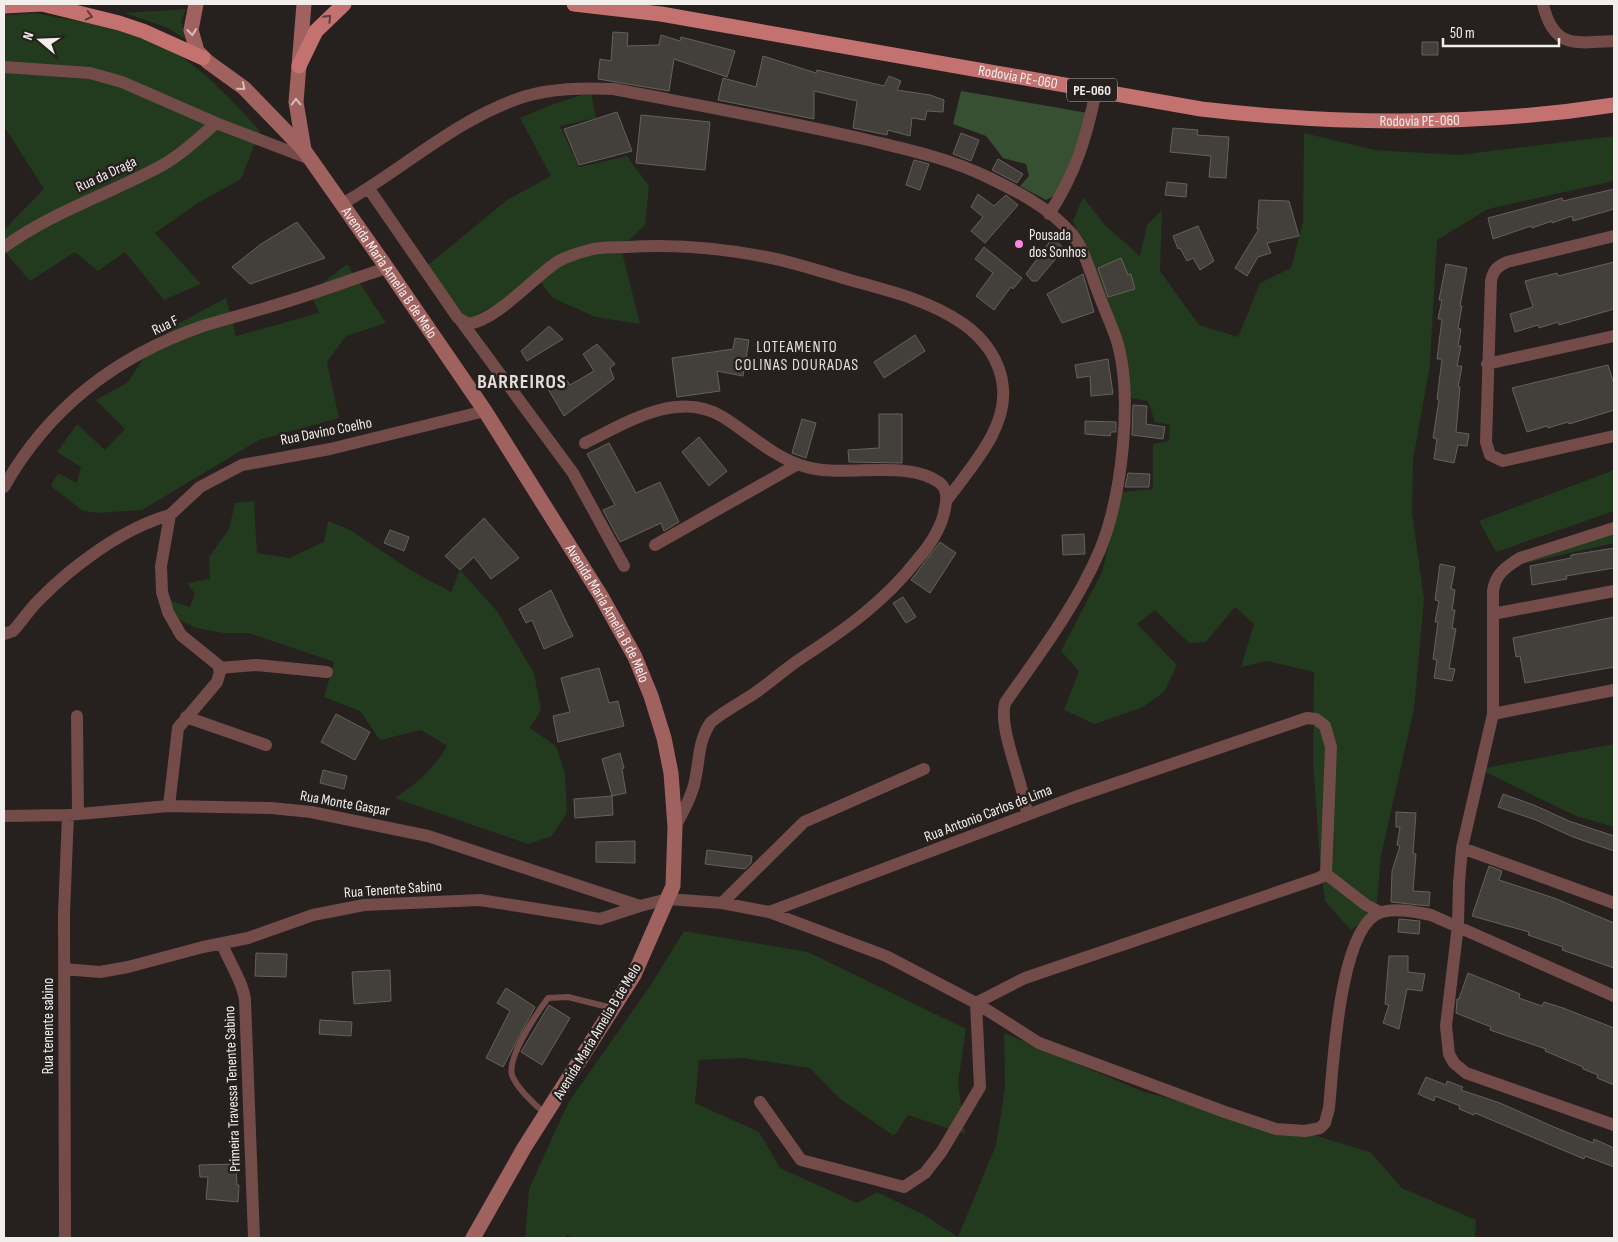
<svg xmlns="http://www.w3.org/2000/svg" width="1618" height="1242" font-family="'Sofia Sans Condensed',sans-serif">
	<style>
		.green { fill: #223a1e }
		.forest { fill: #365031 }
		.building { fill: #433f3a; stroke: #65615c }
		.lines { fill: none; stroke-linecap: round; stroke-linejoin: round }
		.lane { stroke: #734b49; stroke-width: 6 }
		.street { stroke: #734b49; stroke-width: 12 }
		.secondary { stroke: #a0625f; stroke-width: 15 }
		.primary { stroke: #c37270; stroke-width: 15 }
		.oneway { stroke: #5d3d3b }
		.oneway2 { stroke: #d5bdbb }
		.poi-dot { fill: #fc86e4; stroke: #26201e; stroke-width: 2 }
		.labels { text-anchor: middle; stroke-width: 5; stroke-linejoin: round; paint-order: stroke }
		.shield { fill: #26201e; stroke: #b4b0ae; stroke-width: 1 }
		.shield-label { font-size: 14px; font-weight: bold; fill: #f1eeec }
		.street-label { font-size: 15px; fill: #f1eeec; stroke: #26201e }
		.poi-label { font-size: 15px; fill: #f1eeec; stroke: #26201e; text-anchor: start }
		.neighbourhood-label { font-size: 16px; letter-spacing: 1px; fill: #e4ddda; stroke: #26201e }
		.district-label { font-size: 20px; font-weight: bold; letter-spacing: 1px; fill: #e4ddda; stroke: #26201e }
	</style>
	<rect width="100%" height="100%" fill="#26201e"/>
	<path class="green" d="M186 9 181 21 187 40 168 28 125 13Z
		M36 13C82 22 142 31 182 57 211 77 236 105 260 131L241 179 198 203 155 233 201 284 164 300 125 252 98 271 75 252 30 281 4 251V230L44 189 4 126V15Z
		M591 92 596 118 560 126 579 167 627 156 649 186 645 225 621 248 640 324 595 317 553 298 535 275 504 300 467 320 428 265 507 200 551 176 520 118 554 104Z
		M1304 133 1375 150 1459 155 1614 136V181L1488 209 1437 240 1430 365 1413 460 1412 513 1424 599 1414 709 1381 856 1376 911 1351 930 1325 901 1320 861 1313 761 1314 672 1267 661 1241 667 1254 624 1235 607 1206 642 1189 643 1155 610 1137 624 1177 665 1164 692 1141 708 1094 724 1064 710 1079 671 1061 651 1102 572 1122 492 1153 489V444L1169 441 1170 425 1155 422 1148 401 1129 398 1105 302 1073 221 1083 197 1105 225 1140 256 1147 225 1162 210 1160 271 1199 325 1238 337 1260 283 1291 268 1303 222Z
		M347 264 386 323 346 336 327 362 339 418 259 440 142 510 98 513 83 511 51 486 58 473 77 483 81 467 57 452 77 424 105 450 125 429 96 400 128 382 148 351 174 326 226 298 236 336 319 313 310 293Z
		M1614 470V511L1496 552 1479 521Z
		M254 501 257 553 289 558 324 542 328 521 350 530 412 571 451 592 460 570 497 611 534 673 541 710 530 728 556 746 565 774 567 813 552 836 528 844 395 798C416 784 434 769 447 746L421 730 380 740 360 711 324 697 334 662 249 633H223L196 628 180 620 169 600 190 607 195 594 187 583 210 579 209 557 229 529 235 503Z
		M1614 528V543L1517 565Z
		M1614 744V827L1576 816 1479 769Z
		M684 931 808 952 966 1029 958 1083 965 1134 908 1115 894 1136 839 1098 810 1068 743 1058 699 1060 695 1103 759 1132 780 1168 857 1203 877 1192 924 1215 958 1237 996 1145 1005 1088 1004 1033 1144 1092 1307 1133 1370 1152 1402 1188 1476 1220 1475 1238H573L567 1235 566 1238H525L529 1189 568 1103 650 986Z"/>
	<path class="forest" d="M961 91 1088 113 1058 194 1046 200 1020 186 1029 176 1026 164 1003 158 986 136 953 124Z"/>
	<path class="building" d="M613 32 628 33 627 46 659 45 661 35 680 41 681 37 735 51 727 77 674 59 669 91 598 79 600 59 611 61Z
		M1422 42H1438V55H1422Z
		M763 56 816 73 817 70 884 86 889 76 901 81 897 90 930 95 944 100 943 112 927 111 925 120 912 118 910 136 888 130 887 135 853 128 857 101 814 91V119L718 100 723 78 756 87Z
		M617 112 632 151 579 165 564 129Z
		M641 115 710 122 705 170 636 163Z
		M1173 128 1198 130 1197 135 1229 137 1226 178 1209 177 1211 156 1170 152Z
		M961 133 979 140 971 161 953 154Z
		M998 159 1023 174 1017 183 992 170Z
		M914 160 929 164 920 190 906 185Z
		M1167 182 1187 184 1186 197 1165 195Z
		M1614 189V209L1573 221 1572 216 1552 223V221L1532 228 1531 226 1493 239 1488 218 1548 202 1562 198 1563 201Z
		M978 194 994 206 1006 195 1018 205 985 243 971 231 983 217 971 207Z
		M1259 200 1289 201 1299 236 1267 243 1271 253 1258 257 1247 276 1235 268 1259 229H1257Z
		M297 222 325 258 250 284 232 267 261 244Z
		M1198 226 1214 261 1200 270 1193 258 1187 261 1180 248 1178 249 1173 236Z
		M1053 237 1064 249 1037 281H1032L1026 274Z
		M984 247 1022 278 1013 289 1011 287 994 310 976 296 993 273 975 259Z
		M1121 258 1128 275 1131 274 1135 289 1108 297 1098 268Z
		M1614 262V309L1559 325 1558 322 1539 328 1538 325 1515 332 1510 314 1533 307 1525 281 1557 273 1558 276Z
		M1446 264 1467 268 1460 306H1462L1458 328 1461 329 1458 346H1461L1457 366H1462L1458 387H1460L1456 432 1469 434 1467 446 1458 445 1454 463 1434 459 1437 439 1433 438 1439 400 1437 399 1442 359H1437L1442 319H1438L1442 300H1439Z
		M1083 274 1094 312 1062 323 1047 294Z
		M549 326 563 339 527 361 521 351Z
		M915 335 925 351 884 378 874 362Z
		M735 338 749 340 743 376 717 371 720 391 677 397 672 358 733 349Z
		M597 344 615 364 610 368 614 379 564 416 548 389 566 379 570 385 594 371 583 354Z
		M1108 359 1113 394 1091 396 1090 376 1077 378 1075 365Z
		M1608 365 1614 384V410L1569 424 1568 422 1548 428 1547 426 1527 432 1512 388Z
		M1133 405 1147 406 1146 424 1165 427 1163 439 1132 435Z
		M879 414H902V463L849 462 848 450 879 448Z
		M802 419 816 423 806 458 792 453Z
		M1085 421 1116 422V432H1111L1110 436 1085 434Z
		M699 437 727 471 709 486 682 452Z
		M609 443 636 493 660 482 679 522 664 531 661 523 620 542 603 510 615 505 587 454Z
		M1128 473 1150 474 1149 487H1125Z
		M484 518 519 558 491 579 474 557 460 570 445 556Z
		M390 530 409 537 404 551 384 543Z
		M1084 534 1085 554 1063 555 1062 535Z
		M940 542 956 553 930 593 911 580Z
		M1614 548V568L1566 576 1567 579 1532 585 1530 566 1571 558V555Z
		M1440 564 1455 567 1451 589 1455 590 1452 610H1455L1452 628 1456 629 1449 668 1455 669 1452 681 1434 678 1437 660 1433 659 1438 622H1435L1439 601 1435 600Z
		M551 590 573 636 544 649 532 620 526 623 519 609Z
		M903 597 916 617 906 623 893 603Z
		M1614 617V667L1525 683 1520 656 1516 657 1513 638Z
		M599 668 609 703 618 701 624 726 558 742 553 716 570 712 561 678Z
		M336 714 370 732 355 760 321 742Z
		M620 753 624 768 622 769 626 793 612 796 602 759Z
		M323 770 347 776 344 789 320 783Z
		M1503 794 1534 805 1569 821 1614 836V851L1573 837 1536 820 1498 807Z
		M612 796 613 815 575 818 574 799Z
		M1396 812 1416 813 1413 853 1416 854 1413 891 1430 892 1429 906 1391 902 1392 871 1400 846 1397 845 1400 827H1396Z
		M635 841V863L596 862V842Z
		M707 850 752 856 751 863 745 869 705 864Z
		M1489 866 1502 871 1499 880 1554 898 1614 923V968L1562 950 1563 947 1528 935 1529 932 1472 916Z
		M1399 919 1420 921 1419 934 1398 932Z
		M256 953 287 954 286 977 255 976Z
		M1389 956H1408V972L1425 974 1422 991 1407 989 1399 1029 1383 1023 1389 1005 1385 1004Z
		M390 970 391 1001 354 1004 352 972Z
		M1468 973 1520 994 1519 998 1542 1006 1544 1002 1563 1008 1614 1028V1085L1597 1078 1598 1075 1583 1069V1067L1545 1051 1546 1049 1490 1030 1491 1027 1456 1013 1457 999H1459Z
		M506 988 535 1007 503 1067 486 1058 510 1011 497 1003Z
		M549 1005 570 1018 542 1065 521 1052Z
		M320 1020 352 1022 351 1036 319 1034Z
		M1426 1077 1446 1085 1447 1081 1463 1087 1461 1090 1500 1103 1554 1127 1593 1143 1594 1139 1614 1148V1167L1585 1156 1584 1159 1475 1113 1474 1115 1459 1109 1460 1106 1435 1096 1434 1101 1418 1094Z
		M236 1164 237 1185H239L238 1202 206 1199 208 1177H200L199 1165Z"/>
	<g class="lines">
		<path class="lane" d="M545 1114C535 1104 517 1089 512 1075 507 1057 537 1013 548 998L568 997 612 1008"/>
		<path class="street" d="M1543 4C1553 49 1576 43 1614 41
			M4 67 90 73 122 82 216 123 310 159
			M369 189 458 318 468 324C497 320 533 278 557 262 567 256 581 252 593 249 604 247 616 247 627 247 672 244 721 248 766 257 794 262 822 272 850 280 889 291 929 300 962 323 984 338 1001 361 1003 388 1007 430 969 469 947 500
			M342 204C402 170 456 119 523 97 552 88 583 88 614 89 697 105 781 120 864 139 904 149 945 157 983 175 1013 189 1049 207 1071 233 1084 248 1089 269 1096 287 1102 304 1110 321 1116 338 1134 394 1122 496 1100 550 1076 606 1040 653 1005 703 998 730 1024 783 1027 815
			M1049 214C1075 175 1087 136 1096 91
			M1614 236 1507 262C1498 266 1493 270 1491 281L1486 442 1490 455 1503 461 1614 436
			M4 247C52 212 109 194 161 166 182 154 199 138 216 123
			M461 321 573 473 624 566
			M1487 364 1614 336
			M585 443C626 423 678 389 723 417 750 434 772 456 803 466 842 479 907 458 940 483 947 489 947 500 945 508 942 528 930 545 917 560 885 601 846 629 803 657 786 668 771 682 755 693 740 703 724 711 711 722 697 742 700 762 694 785 690 800 682 814 675 827
			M4 487C49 407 116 356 203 326 226 319 249 313 272 306 311 295 349 280 387 268
			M1614 528 1520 558C1506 567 1495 574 1493 591V714L1462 848 1459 883 1458 925 1446 1026 1449 1054 1454 1063 1466 1073 1614 1125
			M655 545 798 464
			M1493 614 1614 591
			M4 634 13 631C22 621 29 610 38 601 72 566 123 528 170 515
			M219 668 257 665 327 672
			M1493 714 1614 690
			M77 716 78 813
			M186 717 266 745
			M169 806 178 728 217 682 220 672 218 665 181 635 168 612 162 592 161 566 170 515 200 487 242 465 330 449 485 411
			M4 816 68 815 169 806 271 808 311 812 428 836 640 906 668 899 722 903 769 912 1075 797 1307 718 1316 719 1325 726 1331 747 1326 874 1319 878 1025 978 976 1003 980 1087 942 1151 925 1173 904 1187 801 1160 760 1102
			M1462 848 1614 903
			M1326 874 1366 905 1380 912
			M722 903 804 822 924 769
			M769 912 886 956 976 1003 1039 1043 1225 1112 1276 1129 1305 1131 1320 1128 1325 1123 1329 1108C1333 1069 1339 923 1382 912 1397 908 1416 912 1431 915L1614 996
			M222 944C229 962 243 982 245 1000L254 1238
			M64 969 100 972 128 967 203 947 248 938 313 915 364 905 480 900 600 919 640 906
			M65 1238 64 913 68 815"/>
		<g class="secondary">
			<path id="s1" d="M196 4 191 30 197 51 208 62 244 88 304 150 387 268 485 411 601 596 635 657 651 696 664 738 671 773 675 827 673 886 634 975 524 1148 473 1238"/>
			<path d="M304 150 296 102 304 4"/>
		</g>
		<g class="primary">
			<path id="s2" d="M574 4 661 14 1201 109C1338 125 1478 126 1614 105"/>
			<path d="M4 6 42 4 119 23 143 31 203 58"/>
			<path d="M299 66 316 31 344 4"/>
		</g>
	</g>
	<defs><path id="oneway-chevron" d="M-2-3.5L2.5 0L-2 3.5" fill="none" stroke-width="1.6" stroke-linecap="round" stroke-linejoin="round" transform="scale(1.25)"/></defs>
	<g class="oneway">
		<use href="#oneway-chevron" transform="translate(89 16) rotate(14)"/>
		<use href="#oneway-chevron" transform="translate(328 18) rotate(-46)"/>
	</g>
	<g class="oneway2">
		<use href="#oneway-chevron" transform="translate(192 32) rotate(84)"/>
		<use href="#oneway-chevron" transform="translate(242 87) rotate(40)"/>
		<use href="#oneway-chevron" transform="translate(296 102) rotate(-91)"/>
	</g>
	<circle class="poi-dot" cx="1019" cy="244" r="5"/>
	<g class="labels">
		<rect class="shield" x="1067" y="78.5" width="50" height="23" rx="4"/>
		<g class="shield-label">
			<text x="1092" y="95">PE-060</text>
		</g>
		<g class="street-label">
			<text dy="5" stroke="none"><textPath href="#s2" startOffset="450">Rodovia PE-060</textPath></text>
			<text dy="5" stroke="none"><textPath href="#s2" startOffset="855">Rodovia PE-060</textPath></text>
			<text transform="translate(106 174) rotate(-25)" y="5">Rua da Draga</text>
			<text dy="5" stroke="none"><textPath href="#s1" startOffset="344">Avenida Maria Amelia B de Melo</textPath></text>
			<text transform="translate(165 325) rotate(-25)" y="5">Rua F</text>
			<text transform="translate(326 431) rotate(-11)" y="5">Rua Davino Coelho</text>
			<text dy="5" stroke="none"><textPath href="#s1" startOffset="749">Avenida Maria Amelia B de Melo</textPath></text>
			<text transform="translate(345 803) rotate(10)" y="5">Rua Monte Gaspar</text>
			<text transform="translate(988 813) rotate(-21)" y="5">Rua Antonio Carlos de Lima</text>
			<text transform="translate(393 889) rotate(-4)" y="5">Rua Tenente Sabino</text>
			<text transform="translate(48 1026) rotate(-90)" y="5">Rua tenente sabino</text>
			<text transform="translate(597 1031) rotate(-59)" y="5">Avenida Maria Amelia B de Melo</text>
			<text transform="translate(232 1089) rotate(-92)" y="5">Primeira Travessa Tenente Sabino</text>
		</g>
		<g class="poi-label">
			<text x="1029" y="240">Pousada<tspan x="1029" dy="17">dos Sonhos</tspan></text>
		</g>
		<g class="neighbourhood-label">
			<text x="797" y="352">LOTEAMENTO<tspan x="797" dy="18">COLINAS DOURADAS</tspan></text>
		</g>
		<g class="district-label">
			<text x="522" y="388">BARREIROS</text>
		</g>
	</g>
	<rect width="1618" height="1242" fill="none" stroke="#f1eeec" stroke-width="10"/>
	<g transform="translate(40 40) rotate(289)" stroke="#26201e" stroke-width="4" paint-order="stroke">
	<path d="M0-4L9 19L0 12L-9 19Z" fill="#f1eeec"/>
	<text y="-8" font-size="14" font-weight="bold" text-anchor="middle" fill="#f1eeec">N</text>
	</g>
	<path d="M1443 38v8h116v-8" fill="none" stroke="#f1eeec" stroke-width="2.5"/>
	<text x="1450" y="38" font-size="15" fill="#f1eeec" stroke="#26201e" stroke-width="4" paint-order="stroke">50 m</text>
</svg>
